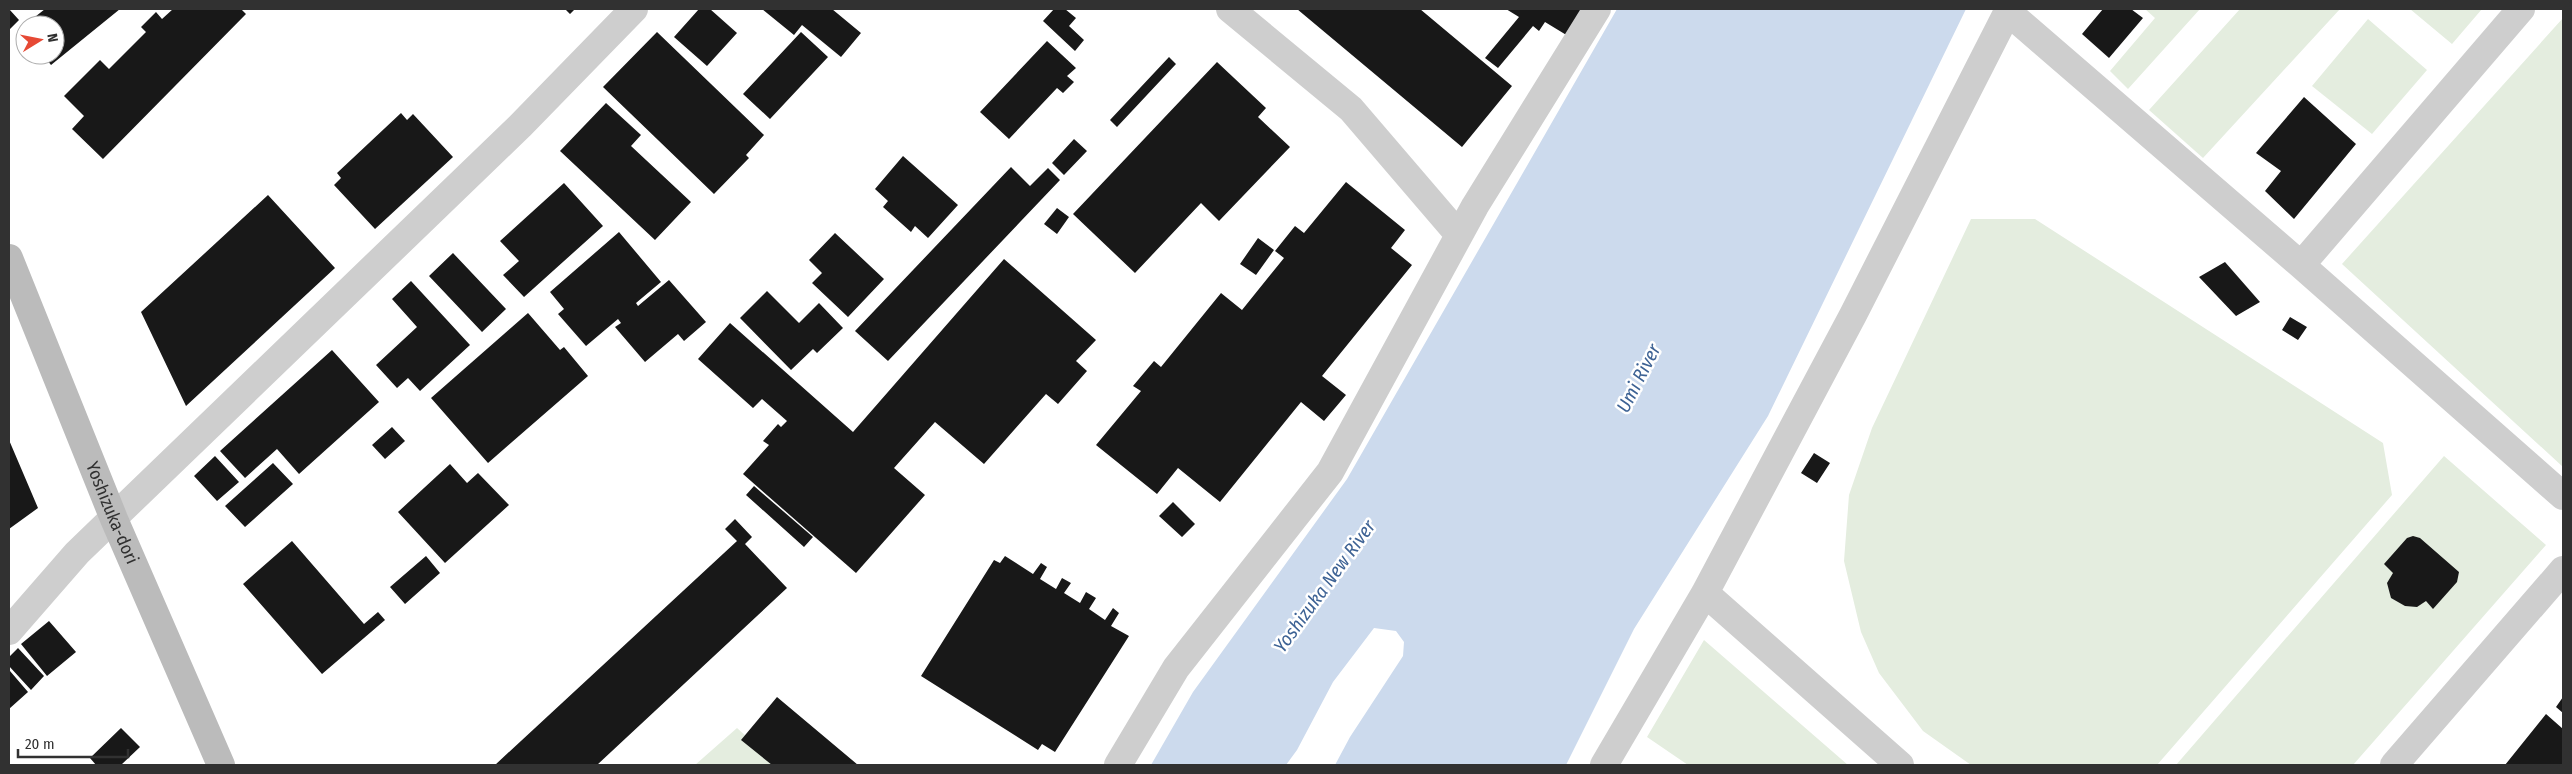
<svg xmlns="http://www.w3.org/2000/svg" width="2572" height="774" font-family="'Fira Sans Condensed',sans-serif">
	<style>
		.green { fill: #e4eddf }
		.water { fill: #ccdaed }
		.building { fill: #181818 }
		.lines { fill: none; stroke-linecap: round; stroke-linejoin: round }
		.street { stroke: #cecece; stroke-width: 28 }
		.secondary { stroke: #bbb; stroke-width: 28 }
		.labels { text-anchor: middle; stroke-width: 5; stroke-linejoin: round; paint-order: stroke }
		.street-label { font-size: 18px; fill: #313131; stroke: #fff }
		.water-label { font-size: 19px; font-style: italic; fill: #3d6294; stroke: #fff }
	</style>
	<rect width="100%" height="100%" fill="#fff"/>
	<path class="green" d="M2145 9H2200L2128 89 2110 71 2155 18Z
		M2240 9H2340L2203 158 2149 110Z
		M2410 9H2482L2452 44Z
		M2563 18V467L2342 264Z
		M2368 19 2427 70 2372 134 2312 86Z
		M1971 219H2035L2383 443 2392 495 2157 765H1971L1923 731 1879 673 1861 632 1844 561 1849 495 1872 428Z
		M2444 456 2546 545 2353 765H2176Z
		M1704 640 1848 765H1688L1647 737Z
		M737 728 778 765H695Z"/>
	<path class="water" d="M1617 9H1966L1768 416 1634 629 1566 765H1335L1350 737 1403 656 1404 642 1396 631 1374 628 1333 682 1297 750 1286 765H1151L1193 692 1347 479Z"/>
	<path class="building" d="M9 9 19 20 9 30Z
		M45 9H120L51 65 43 55H55V25H25V33L21 28Z
		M173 9H241L246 14 103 159 72 129 84 116 64 96 100 60 109 69 146 32 141 27 156 12 162 19Z
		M565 9H575L570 14Z
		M699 9H710L737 33 707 66 674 37Z
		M762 9H832L861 33 841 57 802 25 794 35Z
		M1054 9H1065L1076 18 1069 26 1084 40 1075 51 1043 21Z
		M1297 9H1420L1512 86 1462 147Z
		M1506 9H1585L1568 36 1545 22 1539 31 1533 26 1498 68 1485 58 1519 17Z
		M2103 9H2131L2143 18 2109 58 2082 34Z
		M657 32 764 135 746 155 749 158 714 194 603 87Z
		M801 32 828 57 770 119 743 94Z
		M1047 41 1076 68 1067 76 1074 82 1063 93 1057 88 1009 139 980 112Z
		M1169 57 1176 64 1117 127 1110 120Z
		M1217 62 1266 108 1258 117 1290 147 1219 221 1201 203 1135 273 1073 214Z
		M2304 97 2356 144 2294 219 2265 191 2281 171 2256 153Z
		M606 103 641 135 631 146 691 202 655 240 560 151Z
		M401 113 407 120 413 114 453 157 375 229 334 185 341 178 337 173Z
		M1074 139 1087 151 1064 175 1052 163Z
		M903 156 958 205 928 238 915 226 911 232 883 207 888 201 875 189Z
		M1011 167 1030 186 1048 168 1060 180 888 361 855 331Z
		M1346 182 1405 230 1391 248 1412 265 1322 376 1346 395 1324 421 1301 402 1220 502 1178 468 1157 494 1096 445 1141 391 1133 386 1154 361 1161 367 1221 293 1242 310 1284 258 1275 251 1295 226 1304 233Z
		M564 183 603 226 524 297 503 275 519 261 500 241Z
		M268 195 335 268 186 406 141 312Z
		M1057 208 1069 217 1057 234 1044 224Z
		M619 232 661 282 636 303 638 306 669 280 706 322 684 341 678 334 645 362 615 327 621 323 618 319 586 346 558 314 564 309 550 292Z
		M835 233 884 279 848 317 812 283 822 273 809 260Z
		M1258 238 1274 250 1256 275 1240 264Z
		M453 253 506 309 482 332 429 276Z
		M1004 259 1096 340 1076 361 1087 371 1058 404 1046 394 984 464 935 422 894 468 925 495 856 573 743 474 769 445 763 441 778 424 781 427 787 421 762 399 753 408 698 359 730 323 853 432Z
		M2225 262 2260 302 2236 316 2199 277Z
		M411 281 470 345 420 391 408 378 397 388 376 365 417 327 392 299Z
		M767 291 799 323 819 303 843 328 817 353 813 349 791 370 740 318Z
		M528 313 560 350 564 347 588 376 488 463 431 398Z
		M2290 317 2307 327 2298 340 2282 330Z
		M332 350 379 402 299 474 277 449 245 478 220 451Z
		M392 427 405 441 385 459 372 445Z
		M9 440 38 508 9 529Z
		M1814 453 1830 463 1817 483 1801 473Z
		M215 456 239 482 217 501 194 476Z
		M273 463 293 484 245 527 225 506Z
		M450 464 467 483 478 473 509 505 445 563 398 512Z
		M754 486 813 537 804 547 746 495Z
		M1173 502 1195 524 1182 537 1159 516Z
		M735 519 752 537 745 544 787 588 597 765H495L737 541 725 529Z
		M2413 536 2420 538 2459 572 2457 582 2433 609 2426 601 2417 607 2405 606 2391 598 2387 583 2393 573 2384 564 2407 538Z
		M292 541 364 624 378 612 385 620 322 674 243 584Z
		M426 556 440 573 405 604 390 587Z
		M1005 556 1033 574 1041 563 1047 567 1040 579 1056 589 1062 578 1071 583 1064 593 1080 603 1086 592 1096 598 1089 609 1105 620 1113 608 1119 613 1111 626 1129 636 1055 752 1042 744 1038 750 921 676 994 560 1000 563Z
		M49 621 76 652 47 676 21 644Z
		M18 648 44 676 31 690 9 666V657Z
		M10 671 28 692 9 709V672Z
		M777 697 858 765H772L741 740Z
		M2563 697V713L2556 707Z
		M2546 714 2563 729V765H2505Z
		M121 728 140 747 121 765H96L90 758Z"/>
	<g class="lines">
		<path class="street" d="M1230 9 1351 109 1459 235
			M2008 12 2301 265 2563 496
			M2301 265 2521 9
			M1705 593 1900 765
			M9 631 77 553 520 126 634 9
			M1118 765 1176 668 1330 472 1475 206 1597 9
			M1604 765 1705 593 1853 315 2009 9
			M2394 765 2563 570"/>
		<path class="secondary" id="s1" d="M9 258 114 519 221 765"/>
	</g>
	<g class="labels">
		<g class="street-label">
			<text dy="6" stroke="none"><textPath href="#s1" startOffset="275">Yoshizuka-dori</textPath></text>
		</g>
		<g class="water-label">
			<text transform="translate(1638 378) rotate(-63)" y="7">Umi River</text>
			<text transform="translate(1324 586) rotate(-54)" y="7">Yoshizuka New River</text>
		</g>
	</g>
	<rect width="2572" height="774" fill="none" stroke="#313131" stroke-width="20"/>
	<g transform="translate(40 40) rotate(80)"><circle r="24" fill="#ffffff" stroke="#adadad"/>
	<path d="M0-4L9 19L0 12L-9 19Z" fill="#e64935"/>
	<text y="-8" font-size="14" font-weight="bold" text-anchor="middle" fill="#313131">N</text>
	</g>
	<path d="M18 749v8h110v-8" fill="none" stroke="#313131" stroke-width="2.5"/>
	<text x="25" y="749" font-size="15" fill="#313131" stroke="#ffffff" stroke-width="4" paint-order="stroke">20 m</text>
</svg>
